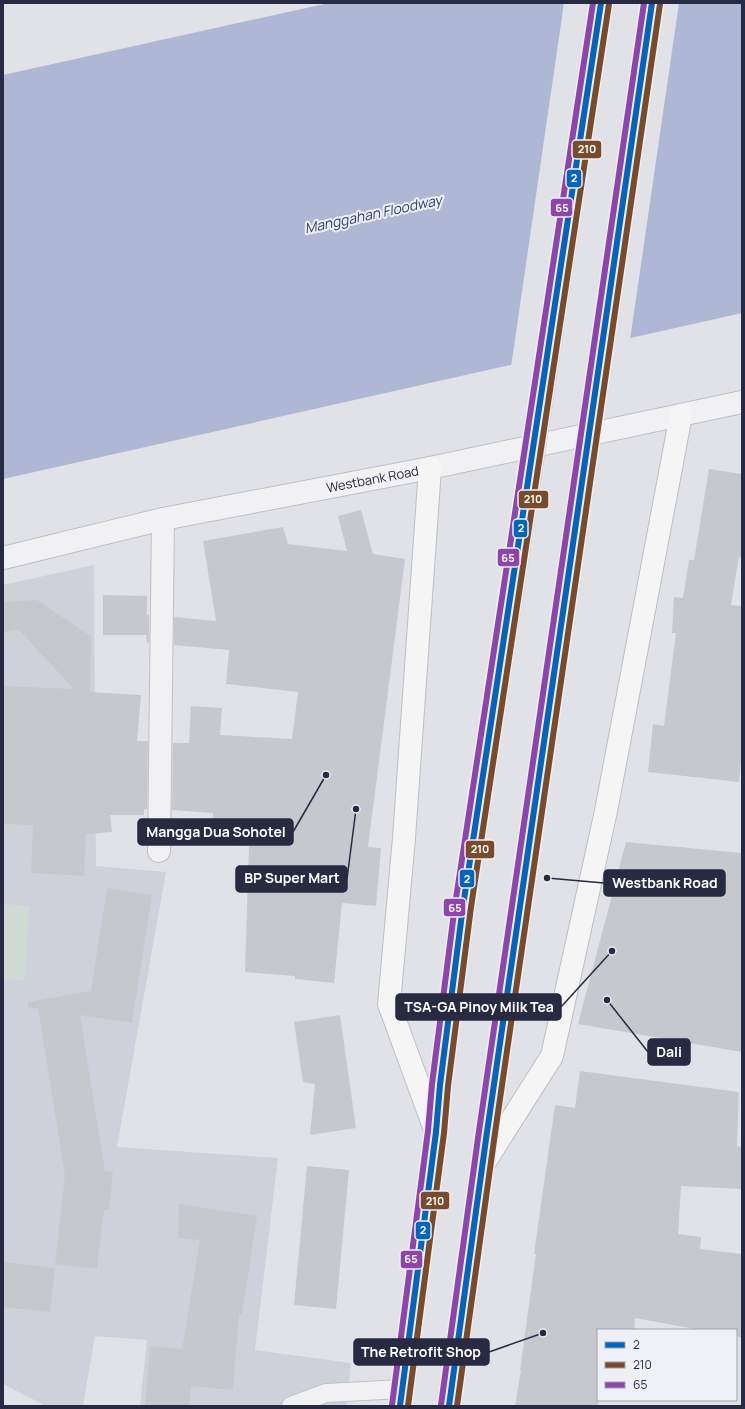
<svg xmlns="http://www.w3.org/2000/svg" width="745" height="1409" font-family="Manrope,sans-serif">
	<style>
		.built { fill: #cfd1da }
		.green { fill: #cfdad2 }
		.water { fill: #aeb7d3 }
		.pier { fill: #e1e2e7 }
		.building { fill: #c7c8ce }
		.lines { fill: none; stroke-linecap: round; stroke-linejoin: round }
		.service-casing { stroke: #bfc0c5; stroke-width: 20 }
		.minor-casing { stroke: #bfc0c5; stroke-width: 24 }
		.tertiary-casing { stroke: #bfc0c5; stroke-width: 24 }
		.primary-casing { stroke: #bdbfc5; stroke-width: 24 }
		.service { stroke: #f1f1f3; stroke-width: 18 }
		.minor { stroke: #f1f1f3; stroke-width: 22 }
		.tertiary { stroke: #f1f1f3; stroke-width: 22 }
		.primary { stroke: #f5f5f6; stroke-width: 22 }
		.primary-bridge-casing { stroke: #bdbfc5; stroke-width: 24; stroke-linecap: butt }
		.primary-bridge { stroke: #f5f5f6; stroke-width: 22 }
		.bus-1-casing { stroke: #eef0f6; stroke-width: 9 }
		.bus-2-casing { stroke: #eef0f6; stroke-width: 9 }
		.bus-3-casing { stroke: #eef0f6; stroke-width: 9 }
		.bus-1 { stroke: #0065bd; stroke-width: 6 }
		.bus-2 { stroke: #7a4b2a; stroke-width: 6 }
		.bus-3 { stroke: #8e44ad; stroke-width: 6 }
		.labels { text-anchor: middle; stroke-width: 4; stroke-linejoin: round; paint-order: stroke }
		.street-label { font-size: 13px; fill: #272a41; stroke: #eef0f6 }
		.water-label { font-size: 14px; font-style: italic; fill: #2f3d77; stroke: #eef0f6 }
		.leader { fill: none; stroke: #272a41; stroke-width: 1.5 }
		.callout-dot { fill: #272a41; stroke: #eef0f6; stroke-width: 1.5 }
		.callout { fill: #272a41; stroke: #272a41; stroke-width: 1.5 }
		.callout-label { font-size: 14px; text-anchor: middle; font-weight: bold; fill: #fff }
		.line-badge { stroke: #eef0f6; stroke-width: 1.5 }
		.badge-label { font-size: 11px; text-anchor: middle; font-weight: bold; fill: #fff }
	</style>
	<rect width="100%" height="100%" fill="#e1e2e7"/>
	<path class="built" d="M94 565 96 866 166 872 117 1147 278 1158 255 1350 351 1363 347 1406H140L147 1340 95 1336 83 1406H46L3 1384V585Z"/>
	<path class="green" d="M3 904 29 906 25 980 3 979Z"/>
	<path class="water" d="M329 3H742V313L3 479V75Z"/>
	<path class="pier" d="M564 3H679L630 340 511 367Z"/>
	<path class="building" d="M709 469 742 474V558L739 557 731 605 742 606V749L739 782 648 772 653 724 664 726 676 633H672L674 597 683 598 689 560H694Z
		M361 510 373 554 405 559 368 847 381 848 376 906 342 903 334 983 295 979V976L245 972 249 846 211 844 213 813 172 810 173 743H189L191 706 222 708 220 735 292 739 298 692 226 684 229 650 174 645V617L216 621 203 541 283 527 288 544 347 551 338 516Z
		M103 595 147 596V615H149V643H147L146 635H103Z
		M37 600 91 636 90 692 141 695 137 741H148L147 809H144V815H110L112 832 86 834 84 876 31 873 33 825 3 824V686L74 689 18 629 3 632V602Z
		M626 842 742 853V1052L578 1024Z
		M107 888 152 895 132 1023 80 1015 105 1171 113 1172 109 1210H104L97 1269 55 1264 65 1175 38 1009 28 1007V1002L91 991Z
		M340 1015 356 1128 310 1135 315 1084 303 1082 294 1022Z
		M580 1071 739 1092 737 1146 742 1147V1189L681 1186 678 1234 701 1237 700 1249 742 1254V1338L736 1336V1330H700L635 1318 634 1330H598V1406H515L521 1370H520L536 1254H534L555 1105 575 1108Z
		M307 1166 349 1170 336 1309 294 1305Z
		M179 1204 257 1216 242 1315 239 1314 233 1390 191 1386 189 1406H145L150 1346 182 1349 200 1240 178 1238Z
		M3 1262 55 1268 50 1312 3 1307Z"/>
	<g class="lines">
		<defs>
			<path id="service" d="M291 1406 326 1393 402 1389"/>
			<path id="minor" d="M159 851 163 519"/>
			<g id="tertiary">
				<path id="s1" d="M3 558 163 519 430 468 742 402"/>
			</g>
			<path id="primary" d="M430 468 404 838 389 1004 434 1127
				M486 1160 552 1056 606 811 681 415
				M400 1406 436 1132 440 1085 463 906 533 454
				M449 1406 487 1132 587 446"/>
		</defs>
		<use href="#service" class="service-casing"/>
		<use href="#minor" class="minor-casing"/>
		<use href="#tertiary" class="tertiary-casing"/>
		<use href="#primary" class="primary-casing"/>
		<use href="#service" class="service"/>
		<use href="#minor" class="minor"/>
		<use href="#tertiary" class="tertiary"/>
		<use href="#primary" class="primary"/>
		<defs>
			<path id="primary-bridge" d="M587 446 652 3
				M533 454 601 3"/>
		</defs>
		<use href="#primary-bridge" class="primary-bridge-casing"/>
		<use href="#primary-bridge" class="primary-bridge"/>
		<defs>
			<path id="bus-1" d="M400 1406 436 1132 440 1085 463 906 601 3
				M449 1406 487 1132 652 3"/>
			<path id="bus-2" d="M408 1406 444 1133 448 1086 471 907 609 4
				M457 1406 495 1133 660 4"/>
			<path id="bus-3" d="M392 1405 428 1131 432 1084 455 905 593 3
				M441 1405 479 1131 644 3"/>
		</defs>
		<use href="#bus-1" class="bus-1-casing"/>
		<use href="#bus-2" class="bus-2-casing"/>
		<use href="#bus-3" class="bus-3-casing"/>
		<use href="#bus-1" class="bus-1"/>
		<use href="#bus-2" class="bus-2"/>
		<use href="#bus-3" class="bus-3"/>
	</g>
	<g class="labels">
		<g class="street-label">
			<text dy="5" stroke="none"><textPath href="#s1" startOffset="378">Westbank Road</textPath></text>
		</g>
		<g class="water-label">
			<text transform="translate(373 214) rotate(-12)" y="5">Manggahan Floodway</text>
		</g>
	</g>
	<path class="leader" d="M326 775L293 832M356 809L347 879M547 878L604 883M612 951L561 1007M607 1000L648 1052M543 1333L489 1352"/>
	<g class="callout-dot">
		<circle cx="326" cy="775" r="4"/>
		<circle cx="356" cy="809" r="4"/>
		<circle cx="547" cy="878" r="4"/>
		<circle cx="612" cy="951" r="4"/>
		<circle cx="607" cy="1000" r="4"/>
		<circle cx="543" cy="1333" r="4"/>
	</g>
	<g class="callout">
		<rect x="138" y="819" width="155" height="26" rx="4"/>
		<rect x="236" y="866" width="111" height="26" rx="4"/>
		<rect x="604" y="870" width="121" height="26" rx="4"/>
		<rect x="396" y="994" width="165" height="26" rx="4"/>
		<rect x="648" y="1039" width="42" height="26" rx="4"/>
		<rect x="354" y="1339" width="135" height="26" rx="4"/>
	</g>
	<g class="callout-label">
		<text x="216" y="837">Mangga Dua Sohotel</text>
		<text x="292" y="883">BP Super Mart</text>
		<text x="665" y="888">Westbank Road</text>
		<text x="479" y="1012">TSA-GA Pinoy Milk Tea</text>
		<text x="669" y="1057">Dali</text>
		<text x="421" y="1357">The Retrofit Shop</text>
	</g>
	<g class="line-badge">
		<rect x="572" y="140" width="30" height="19" rx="4" fill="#7a4b2a"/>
		<rect x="566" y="169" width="16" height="19" rx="4" fill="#0065bd"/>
		<rect x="550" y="198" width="23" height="19" rx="4" fill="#8e44ad"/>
		<rect x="518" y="490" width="31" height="19" rx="4" fill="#7a4b2a"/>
		<rect x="513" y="519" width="15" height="19" rx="4" fill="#0065bd"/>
		<rect x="497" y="548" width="23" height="19" rx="4" fill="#8e44ad"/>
		<rect x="465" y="840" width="30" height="19" rx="4" fill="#7a4b2a"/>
		<rect x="459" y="869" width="16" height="19" rx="4" fill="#0065bd"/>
		<rect x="443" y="898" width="23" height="19" rx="4" fill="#8e44ad"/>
		<rect x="420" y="1191" width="30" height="19" rx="4" fill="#7a4b2a"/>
		<rect x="415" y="1221" width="16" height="19" rx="4" fill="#0065bd"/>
		<rect x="400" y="1250" width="23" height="19" rx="4" fill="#8e44ad"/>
	</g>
	<g class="badge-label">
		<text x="587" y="153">210</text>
		<text x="574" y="182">2</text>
		<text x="562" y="212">65</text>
		<text x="533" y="503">210</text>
		<text x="521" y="532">2</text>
		<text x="508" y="562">65</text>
		<text x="480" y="853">210</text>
		<text x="467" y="883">2</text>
		<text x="455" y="912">65</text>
		<text x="435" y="1205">210</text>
		<text x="423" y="1234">2</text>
		<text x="411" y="1263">65</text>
	</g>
	<rect width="745" height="1409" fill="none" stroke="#272a41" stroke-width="8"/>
	<rect x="597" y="1329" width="140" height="72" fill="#eef0f6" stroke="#9ea1ae"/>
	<rect x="605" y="1342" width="20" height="6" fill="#0065bd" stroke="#9ea1ae"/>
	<text x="633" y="1349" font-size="12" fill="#272a41">2</text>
	<rect x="605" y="1362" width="20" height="6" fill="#7a4b2a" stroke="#9ea1ae"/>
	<text x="633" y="1369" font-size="12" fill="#272a41">210</text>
	<rect x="605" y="1382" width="20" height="6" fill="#8e44ad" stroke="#9ea1ae"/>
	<text x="633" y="1389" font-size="12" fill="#272a41">65</text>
</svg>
